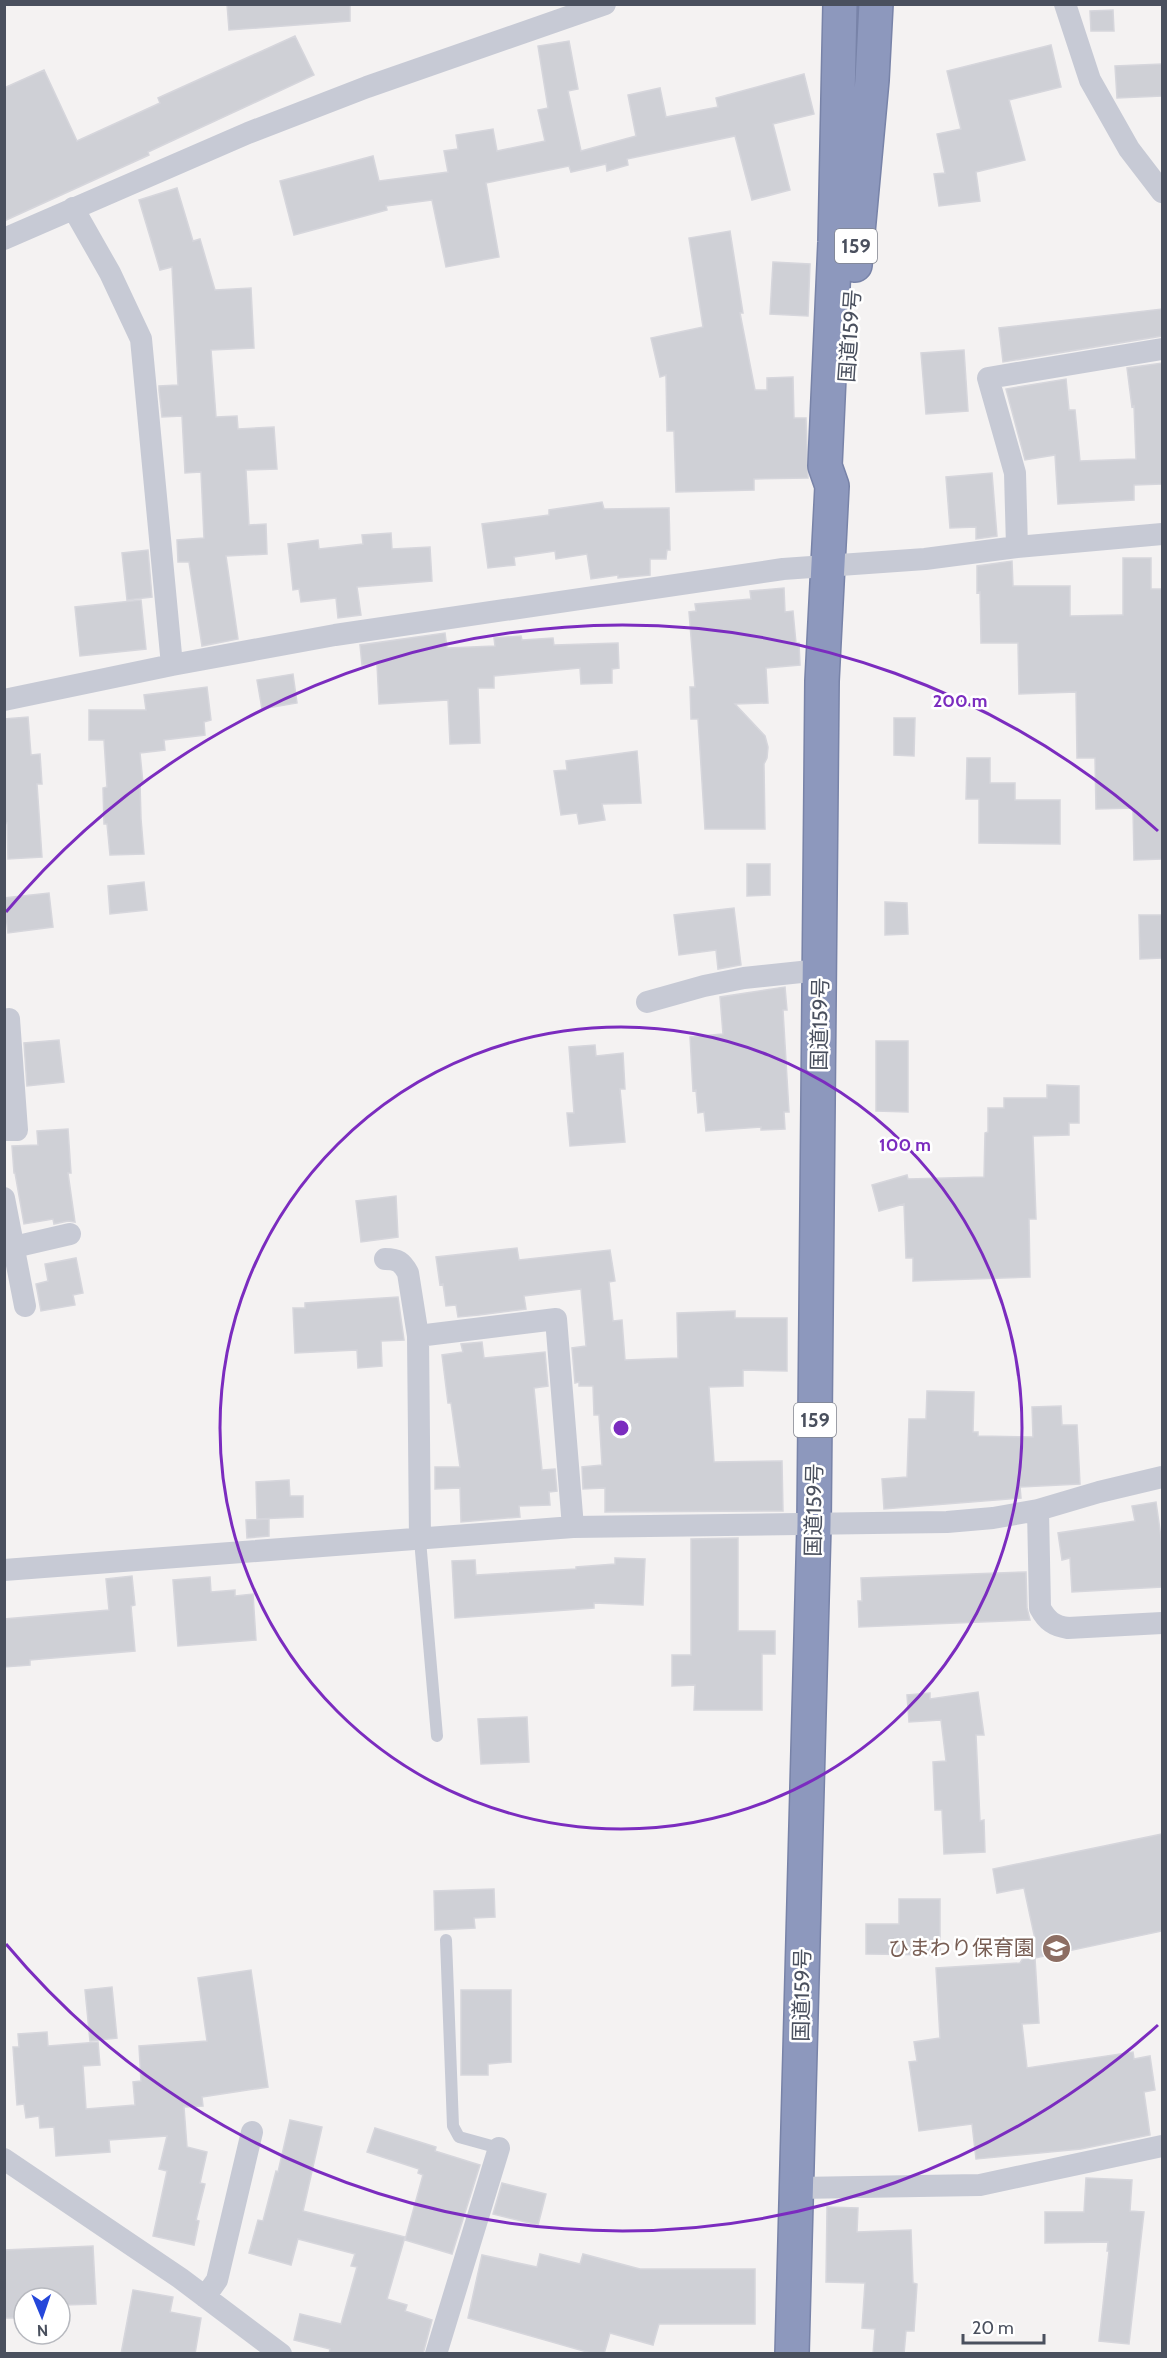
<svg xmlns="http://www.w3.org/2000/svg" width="1167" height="2358" font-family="Cabin,'Noto Sans JP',sans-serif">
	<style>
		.building { fill: #cfd0d6; stroke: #d6d6dc; stroke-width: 1.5 }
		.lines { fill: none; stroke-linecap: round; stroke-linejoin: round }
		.highway-casing { stroke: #7883a8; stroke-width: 36 }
		.lane { stroke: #c7cad5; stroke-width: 12 }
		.street { stroke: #c7cad5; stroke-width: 22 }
		.highway { stroke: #8d98bd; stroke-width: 33 }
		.ring { fill: none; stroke: #7b2cbf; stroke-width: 3 }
		.labels { text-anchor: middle; stroke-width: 5; stroke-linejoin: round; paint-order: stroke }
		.shield { fill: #fff; stroke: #80848e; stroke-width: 1.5 }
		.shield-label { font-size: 20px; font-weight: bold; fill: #4a505e }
		.street-label { font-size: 21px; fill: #4a505e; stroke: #fff }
		.education-label { font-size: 21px; fill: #785e54; stroke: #fff; text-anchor: end }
		.centre { fill: #7b2cbf; stroke: #fff; stroke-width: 3 }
		.ring-label { font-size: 18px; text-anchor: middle; font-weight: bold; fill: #7b2cbf; stroke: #fff; stroke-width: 5; stroke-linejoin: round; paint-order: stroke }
	</style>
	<rect width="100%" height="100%" fill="#f4f2f2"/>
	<path class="building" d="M227 4H350V21L229 30Z
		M1113 10 1114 31H1091L1090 11Z
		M295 36 314 75 148 152 149 155 4 221V88L44 70 77 141 160 103 158 98Z
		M569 41 578 89 568 91 581 151 636 136 628 95 660 88 666 117 718 107 716 98 804 74 814 114 773 124 790 190 752 200 735 136 627 159 628 165 607 171 606 164 571 172 569 166 486 183 499 257 446 267 432 200 386 206 387 210 294 235 280 181 373 156 379 181 448 172 444 151 458 149 456 135 493 129 497 151 545 141 538 110 548 108 538 46Z
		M1051 45 1061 87 1009 100 1025 160 976 172 980 201 939 206 934 174 945 173 937 134 961 129 947 71Z
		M1162 64V96L1117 98 1115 66Z
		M177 188 193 241 200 239 215 290 251 288 254 348 211 350 216 417 237 416 238 429 274 427 277 469 246 470 249 525 266 524 267 554 226 556 238 639 202 646 189 562H178L177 540 204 538 201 472 185 473 182 416 162 417 159 390V386L178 385 172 267 160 270 139 200Z
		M730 231 743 313H740L755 390H767V378L793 377 794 418H806L808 478 754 479V490L676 492 674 431H667L666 375 660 377 651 338 703 327 689 238Z
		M773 262 810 264 808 316 770 314Z
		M1162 309V336L1003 362 999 328Z
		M964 350 968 411 926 414 921 353Z
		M1162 363V484L1134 485V500L1058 504 1055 455 1025 460 1006 389 1066 379 1069 410H1075L1080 461 1136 459 1134 406 1132 407 1127 368Z
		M992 473 997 536 976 539V527L950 528 946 477Z
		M602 502 604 509 669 508 670 550H667L666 559H650V575L618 578V575L591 579 587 554 556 559 555 551 514 557 515 565 488 568 482 524 549 515V510Z
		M391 533 392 549 430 547 432 581 357 587 361 615 338 618 336 598 301 602 299 589 293 590 288 544 318 540 319 549 363 544 362 535Z
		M148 550 152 597 127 600 122 553Z
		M1123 558H1151V589H1162V859L1134 860 1133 808 1096 809 1095 758H1077L1076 692 1019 694 1018 643H981L980 592 977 593V566L1012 561 1013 586H1070V616L1122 615H1123Z
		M784 588 785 612 793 611 796 643H799L800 665 766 668 768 703 735 704 765 736 768 747 767 758 764 764 765 829H705L698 719H691L690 687H695L689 612 696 611 695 604 751 599 750 591Z
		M141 600 146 649 80 656 75 607Z
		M445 633 447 648 495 646 494 638 521 636 522 640 553 638 554 645 618 643 619 668 612 669V683L581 684 580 668 494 676V688H478L480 743 450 744 448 700 379 704 377 664 362 665 360 645Z
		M293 674 297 703 262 709 257 680Z
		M207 687 211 720 204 722 205 735 164 740 165 750 140 753 143 783H140L141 819 144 854 110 855 107 824H104L103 788 107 787 104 740H89V710H146L144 695Z
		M28 717 31 755 40 754 42 784H37L42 857 8 859 7 823 4 824V719Z
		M894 718H915L914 756 894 755Z
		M637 751 641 803 602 804 605 820 579 824 577 813 561 815 554 771 567 770 566 761Z
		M967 758H990V783H1015V800H1060V844L979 843V799H966Z
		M747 864H770V895L747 896Z
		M144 882 147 910 110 914 108 886Z
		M49 893 53 927 8 933 4 898Z
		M885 902 907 903 908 934 885 935Z
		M734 908 741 965 718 969 716 950 679 955 674 915Z
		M1139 915H1162V958L1140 959Z
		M785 987 787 1010H783L789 1112H784L785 1129 761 1130V1127L706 1131 704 1112 698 1113 696 1090 693 1091 690 1037 723 1034 720 997Z
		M59 1040 64 1082 27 1086 24 1043Z
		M876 1041H908V1112L876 1111Z
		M595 1045 596 1056 623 1053 625 1089H620L625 1142 570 1146 567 1113H574L569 1047Z
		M1047 1085 1079 1086V1123H1069V1135L1033 1136 1036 1219H1029L1030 1277 913 1281V1258H906L904 1204 879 1211 872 1185 907 1175 908 1179 984 1177 985 1133 988 1132V1108H1004V1098H1047Z
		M68 1129 71 1173H68L75 1222 68 1221 54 1224 53 1219 24 1224 15 1173H14L12 1146 38 1145 37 1131Z
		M396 1196 398 1237 361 1242 356 1201Z
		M517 1248 519 1260 610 1250 615 1281 609 1282 613 1321 622 1320 625 1360 678 1358 677 1313 735 1311V1318H787V1371L743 1370V1386L709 1387 714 1462 782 1461 783 1511 605 1512V1488L583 1489 582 1467 602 1465 599 1415H594L593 1386H579V1382L575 1383 572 1348 586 1346 581 1289 524 1296 526 1309 479 1315 458 1317 456 1305 446 1306 443 1284 440 1285 436 1257Z
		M76 1258 83 1293 73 1295 75 1305 41 1311 36 1284 48 1281 45 1264Z
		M398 1297 404 1340 381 1341 382 1366 358 1368 357 1350 295 1353 293 1308H305V1303Z
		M482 1342 484 1358 545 1352 548 1386 534 1388 542 1470 555 1469 557 1491 549 1492 550 1505 519 1506 520 1517 461 1522 460 1488 435 1489V1467H460L451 1403H448L442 1355 463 1352 461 1344Z
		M927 1391 974 1392 973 1432H978V1436L1033 1437 1032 1407 1061 1406 1062 1425H1077L1080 1484 1020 1487 1021 1498 884 1509 882 1479 907 1477 909 1419H926Z
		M289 1480 290 1496H303V1517L257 1519 256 1482Z
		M1156 1502 1162 1544V1587L1072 1592 1070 1558 1062 1560 1058 1533 1135 1521 1132 1506Z
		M269 1519V1536L247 1538 246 1520Z
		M738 1538V1631H775V1654H762V1710H694L695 1685 672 1686V1655H691V1539Z
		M615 1558 645 1559 643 1605 594 1603V1608L455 1618 452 1561 475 1560 476 1575 576 1569V1567L615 1564Z
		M1026 1572 1027 1608 1030 1620 859 1627 858 1601H862L861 1578Z
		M132 1576 135 1605 131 1606 135 1651 30 1660V1665L4 1667V1619L109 1610 106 1579Z
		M210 1577 211 1592 235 1590V1596L253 1594 256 1640 178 1646 173 1580Z
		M978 1692 984 1735H976L980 1821 984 1820 985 1852 944 1854 942 1810H935L933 1762 946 1761 941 1720 909 1722 907 1695 930 1693V1699Z
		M527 1717 529 1762 481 1764 478 1719Z
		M1162 1834V1931L1035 1958 1039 2023 1022 2024 1027 2068 1133 2052 1134 2059 1150 2056 1155 2090 1144 2092 1150 2135 1081 2149 976 2159 972 2124 919 2131 909 2062 917 2061 914 2042 940 2038 936 1968 1020 1963 1035 1939 1024 1888 997 1893 993 1869Z
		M494 1889 495 1917 474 1918 475 1928 435 1930 434 1891Z
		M899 1899H940V1955L866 1954V1924H899Z
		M251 1970 268 2087 202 2097 203 2106 184 2107 187 2147 207 2152 200 2183 205 2184 196 2220 199 2221 194 2245 153 2236 167 2171 159 2169 167 2136 109 2140 110 2152 56 2156 54 2127 40 2128 39 2116 26 2118 24 2104 17 2105 13 2047H19L18 2034 47 2032 48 2046 98 2042 100 2065 83 2066 86 2109 135 2105 133 2082 141 2081 139 2046 207 2041 198 1978Z
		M112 1987 117 2038 90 2041 85 1990Z
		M461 1990H511V2062L488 2064V2075H461Z
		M290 2120 322 2127 303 2211 405 2237 387 2299 407 2305 405 2311 432 2320 423 2354H329L330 2349 294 2340 300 2314 341 2324 357 2267 351 2266 355 2254 298 2239 291 2265 249 2253 258 2220 263 2221 276 2171 278 2172Z
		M375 2128 436 2147 435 2151 480 2165 452 2254 405 2240 423 2175 418 2173 419 2169 367 2152Z
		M1086 2178 1132 2180 1130 2211 1144 2212 1129 2344 1099 2341 1109 2251H1107L1108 2242 1045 2243V2212H1084Z
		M502 2183 546 2194 538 2225 493 2214Z
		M827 2207 858 2208 857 2232 911 2230 913 2283 917 2284 914 2331H906L904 2354H873L875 2329 862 2328 865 2283 826 2282Z
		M93 2246 96 2304 64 2305V2316H60V2298H24V2318H4V2250Z
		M540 2254 580 2264 583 2254 640 2269H755V2324H659L653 2345 610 2333 604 2354H594L468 2318 482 2255 537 2267Z
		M133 2290 173 2297 170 2312 201 2318 195 2354H121Z"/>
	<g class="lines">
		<defs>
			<path id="highway" d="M855 265 872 80 876 4
				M792 2354 814 1525 822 681 832 486 825 466 835 242 840 4"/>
		</defs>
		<use href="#highway" class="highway-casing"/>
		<path class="lane" d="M420 1540 437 1736
			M446 1940 453 2126 459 2137 499 2148"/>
		<path class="street" d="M1065 4 1090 80 1129 149 1162 192
			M73 208 110 273 141 339 172 665
			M4 239 248 133 367 87 605 4
			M1017 547 1015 473 988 378 1162 349
			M4 700 172 665 335 635 783 569 925 559 1017 547 1162 534
			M647 1002 704 986 744 978 820 970
			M4 1020 9 1019 17 1130H4
			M4 1198 25 1306
			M14 1247 70 1234
			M385 1259C398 1259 402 1262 408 1273L418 1336
			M1038 1510 1040 1608C1047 1621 1054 1626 1068 1628L1162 1623
			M420 1540 418 1336 556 1319 573 1527
			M4 1570 573 1527 947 1522 993 1518 1038 1510 1099 1492 1162 1477
			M4 2159 180 2278 281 2354
			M797 2188 980 2185 1162 2146
			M205 2297 217 2280 252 2132
			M436 2354 499 2148"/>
		<use href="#highway" class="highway"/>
	</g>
	<g class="ring">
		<circle cx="621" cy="1428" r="401"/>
		<path d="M1158 2025A803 803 0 0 1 6 1944M6 912A803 803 0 0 1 1158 831"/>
	</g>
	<defs>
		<symbol id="school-disc" viewBox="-11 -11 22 22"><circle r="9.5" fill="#8d6e63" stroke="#fff"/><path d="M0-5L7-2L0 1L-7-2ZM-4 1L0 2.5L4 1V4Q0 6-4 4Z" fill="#fff"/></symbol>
	</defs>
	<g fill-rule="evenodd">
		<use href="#school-disc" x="1040" y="1932" width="33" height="33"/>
	</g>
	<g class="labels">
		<g class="shield">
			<rect x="835" y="229" width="42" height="34" rx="4.5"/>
			<rect x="794" y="1403" width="42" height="34" rx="4.5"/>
		</g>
		<g class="shield-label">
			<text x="856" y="253">159</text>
			<text x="815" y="1427">159</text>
		</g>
		<g class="street-label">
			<text transform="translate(850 336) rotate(-86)" y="7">国道159号</text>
			<text transform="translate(820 1024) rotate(-89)" y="7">国道159号</text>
			<text transform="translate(814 1510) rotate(-89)" y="7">国道159号</text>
			<text transform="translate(802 1995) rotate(-89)" y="7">国道159号</text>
		</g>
		<g class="education-label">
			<text x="1035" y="1955">ひまわり保育園</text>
		</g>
	</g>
	<circle cx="621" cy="1428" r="9" class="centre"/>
	<g class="ring-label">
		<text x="960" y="707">200 m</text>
		<text x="905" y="1151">100 m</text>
	</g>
	<rect width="1167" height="2358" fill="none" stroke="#4a505e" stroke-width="12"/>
	<g transform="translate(42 2316) rotate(178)"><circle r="28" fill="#ffffff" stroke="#b7b9bf" stroke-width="1.5"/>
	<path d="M0-4.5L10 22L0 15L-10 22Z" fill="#2547da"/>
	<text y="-9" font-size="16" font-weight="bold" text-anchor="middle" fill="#4a505e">N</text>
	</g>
	<path d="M963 2334v9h81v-9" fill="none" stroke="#4a505e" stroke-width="3"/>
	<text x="972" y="2334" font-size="18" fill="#4a505e" stroke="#ffffff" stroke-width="4.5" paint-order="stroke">20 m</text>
</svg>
